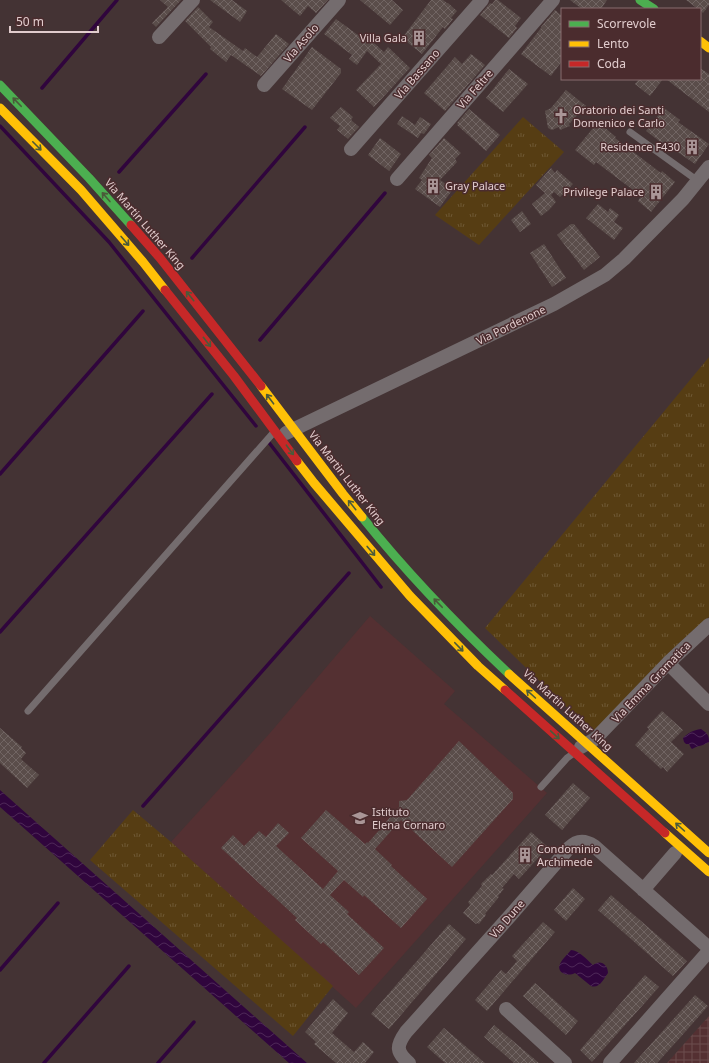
<svg xmlns="http://www.w3.org/2000/svg" width="709" height="1063" font-family="'Noto Sans',sans-serif">
	<style>
		.built { fill: #543032 }
		.industrial { fill: url(#industrial-grid) }
		.grass { fill: url(#grass-tufts) }
		.water { fill: url(#water-waves) }
		.lines { fill: none; stroke-linecap: round; stroke-linejoin: round }
		.stream { stroke: #30053d; stroke-width: 3.5 }
		.building { fill: url(#building-cross-hatch) }
		.lane { stroke: #746c6e; stroke-width: 7 }
		.street { stroke: #746c6e; stroke-width: 14 }
		.fast { stroke: #4caf50; stroke-width: 9 }
		.slow { stroke: #ffc107; stroke-width: 9 }
		.jam { stroke: #c62828; stroke-width: 9 }
		.oneway { stroke: #4b5a3a }
		.labels { text-anchor: middle; stroke-width: 3; stroke-linejoin: round; paint-order: stroke }
		.poi-label { font-size: 11px; fill: #e1cccd; stroke: #4b2c2e; text-anchor: start }
		.street-label { font-size: 11px; fill: #e1cccd; stroke: #4b2c2e }
	</style>
	<defs>
		<pattern id="industrial-grid" width="8" height="8" patternUnits="userSpaceOnUse"><rect width="8" height="8" fill="#543032"/><path d="M0 4h8M4 0v8" fill="none" stroke="#6c4d4e"/></pattern>
		<pattern id="grass-tufts" width="24" height="20" patternUnits="userSpaceOnUse"><rect width="24" height="20" fill="#563d13"/><path d="M3 7l-1-3M5 7V3M7 7l1-3M15 17l-1-3M17 17v-4M19 17l1-3" fill="none" stroke="#6e5834"/></pattern>
		<pattern id="water-waves" width="16" height="10" patternUnits="userSpaceOnUse"><rect width="16" height="10" fill="#30053d"/><path d="M0 5q4-4 8 0t8 0" fill="none" stroke="#4e2858"/></pattern>
		<pattern id="building-cross-hatch" width="8" height="8" patternUnits="userSpaceOnUse"><rect width="8" height="8" fill="#5a4d4a"/><path d="M0 0l8 8M0 8l8-8" fill="none" stroke="#716563"/></pattern>
	</defs>
	<rect width="100%" height="100%" fill="#443334"/>
	<path class="built" d="M370 616 455 691 444 704 547 793 356 1008 171 842 270 733Z"/>
	<path class="industrial" d="M709 1016V1063H667Z"/>
	<path class="grass" d="M523 117 564 152 479 245 435 215Z
		M709 357V617C666 651 630 694 593 733L485 628Z
		M133 810 171 842 333 986 293 1036 90 860Z"/>
	<path class="water" d="M701 729C707 733 709 735 709 742L703 745 696 747 692 749 691 748 689 744H686L684 742 683 738C688 733 693 730 701 729Z
		M0 790 307 1063H289L0 807Z
		M571 950C579 950 587 960 593 965 600 959 608 964 608 973 604 979 599 989 591 986L575 973C568 977 556 973 560 964 562 959 568 954 571 950Z"/>
	<g class="lines">
		<path class="stream" d="M42 88 117 0
			M0 126 109 242 256 426
			M119 172 206 74
			M192 258 305 127
			M260 340 385 193
			M267 440 381 587
			M0 474 143 311
			M0 632 212 394
			M143 806 349 573
			M0 970 58 903
			M44 1063 129 966
			M158 1063 194 1022"/>
	</g>
	<path class="building" d="M160 0H181L156 27 152 23 168 7Z
		M210 0H232L247 11 240 22Z
		M281 0H328L316 13 308 6 300 16Z
		M360 0H392L403 10 390 25Z
		M431 0H443L447 3H448L457 11 451 18 453 19 445 29 443 27 422 54 402 38Z
		M495 0H498L521 18 515 26 517 28 509 38 480 15 490 3 492 4Z
		M570 0H607L601 9H582Z
		M686 0H709V5L703 13 700 10V9H698Z
		M198 7 213 22 209 27 243 51 245 48 257 57 276 34 289 44 261 76 231 55 226 62 210 49 211 47 185 21Z
		M555 10 562 16V61L551 76 521 54 541 28V27Z
		M336 19 362 38 365 35 384 52 388 47 410 68 374 107 356 90 381 64 367 51 357 65 349 59 352 55 324 34Z
		M312 47 341 69V73L312 110 282 89Z
		M471 54 485 65 445 111 424 93 455 57 462 64Z
		M700 68 709 74V112L666 79H700Z
		M509 69 528 84 503 112 486 98Z
		M639 79H663L650 96 635 84Z
		M566 90 586 106 569 124 570 126 560 130 559 127 552 130 548 128 545 111 551 108Z
		M341 107 353 117 351 120 359 127 348 139 337 130 340 126 330 118Z
		M664 108 680 120 678 122 709 144 695 164 663 142 662 143 646 131Z
		M469 109 500 135 486 151 457 125 458 124 457 123Z
		M402 116 415 125 420 117 431 124 424 134 421 133 418 138 397 124Z
		M598 122 616 137 615 138 661 173 662 171 675 182 651 212 638 201 641 196 596 162 594 165 575 150Z
		M380 138 401 154 389 171 368 155Z
		M444 138 461 153 455 159 457 162 440 180 453 189 440 207 415 189 422 180 419 178 432 158 429 155Z
		M551 168 555 173 557 170 573 184 560 197 554 192 551 195 556 202 549 210 541 216 532 204 545 193 536 185Z
		M598 204 608 212 610 208 619 215 614 222 623 228 614 240 586 218Z
		M522 211 531 224 520 232 511 220Z
		M571 224H574L600 257 584 270 557 235Z
		M544 244 566 278 552 287 530 253Z
		M662 711 683 730 671 742 684 754 667 772 663 767 661 769 635 745 649 729 647 727Z
		M0 728 22 747 21 748 26 753 21 759 39 775 27 788 0 763Z
		M459 741 513 793V799L452 867 401 820 375 849 392 865 391 866 427 899 401 928 364 895 363 897 344 880 330 895 349 912 347 914 384 948 359 975 323 942 321 944 295 920 297 918 221 848 233 835 244 846 259 831 266 837 278 823 289 833 276 846 323 889 338 871 301 838 326 810 365 844 367 842 368 843 399 807V801L407 800Z
		M573 783 590 798 562 830 545 815Z
		M531 832 548 847 519 879 514 874 502 888 504 889 498 896 499 897 485 914 486 915 479 924 477 923 476 924 463 913 470 905 468 902 482 886 481 884 491 874 492 875Z
		M573 888 585 899 566 921 554 910Z
		M611 895 687 961 673 976 598 910Z
		M543 922 555 932 487 1011 475 1000 501 970 506 974 517 961 512 956Z
		M449 924 466 939 389 1029 371 1014Z
		M645 975 659 987 592 1062 580 1050Z
		M535 983 578 1021 566 1035 523 996Z
		M695 995 708 1006 678 1040 657 1063H634Z
		M333 999 348 1013 332 1033 354 1052 363 1042 374 1052 365 1063H336L314 1044 316 1042 305 1032Z
		M494 1025 539 1063H514L484 1037Z
		M444 1028 485 1063H445L427 1047Z"/>
	<g class="lines">
		<path class="lane" d="M630 132 698 181
			M28 711 274 432
			M541 787 567 758 574 753"/>
		<path class="street" d="M159 37 193 0
			M264 85 339 0
			M351 149 482 0
			M397 179 553 0
			M286 433 554 304 605 275 624 259 683 199 709 167
			M668 663 709 704
			M581 747 595 739 668 663 709 625
			M643 890 675 853
			M506 1009 565 1063
			M409 1063C396 1052 396 1046 406 1032L509 917 569 848C577 840 585 840 594 846L709 948
			M610 1063 709 951"/>
		<path class="fast" d="M640 0 654 9
			M0 85 89 178 131 225
			M362 517C407 573 457 625 509 674"/>
		<path class="slow" d="M700 41 709 48
			M0 108 81 190 143 262 165 290
			M261 386 343 494 362 517
			M297 461 314 483 410 596 478 666 505 690
			M509 674 709 853
			M665 833 709 872"/>
		<path class="jam" d="M131 225 160 258 261 386
			M165 290 234 376 297 461
			M505 690 665 833"/>
	</g>
	<defs><path id="oneway-shaft" d="M-6 0H5M1.5-3L5.5 0L1.5 3" fill="none" stroke-width="1.6" stroke-linecap="round" stroke-linejoin="round"/></defs>
	<g class="oneway">
		<use href="#oneway-shaft" transform="translate(17 102) rotate(-134)"/>
		<use href="#oneway-shaft" transform="translate(37 146) rotate(45)"/>
		<use href="#oneway-shaft" transform="translate(106 197) rotate(-131)"/>
		<use href="#oneway-shaft" transform="translate(125 241) rotate(49)"/>
		<use href="#oneway-shaft" transform="translate(190 296) rotate(-129)"/>
		<use href="#oneway-shaft" transform="translate(207 342) rotate(52)"/>
		<use href="#oneway-shaft" transform="translate(270 399) rotate(-127)"/>
		<use href="#oneway-shaft" transform="translate(290 450) rotate(53)"/>
		<use href="#oneway-shaft" transform="translate(352 505) rotate(-129)"/>
		<use href="#oneway-shaft" transform="translate(371 551) rotate(50)"/>
		<use href="#oneway-shaft" transform="translate(438 603) rotate(-134)"/>
		<use href="#oneway-shaft" transform="translate(459 647) rotate(46)"/>
		<use href="#oneway-shaft" transform="translate(531 694) rotate(-138)"/>
		<use href="#oneway-shaft" transform="translate(555 735) rotate(43)"/>
		<use href="#oneway-shaft" transform="translate(680 827) rotate(-138)"/>
	</g>
	<defs>
		<symbol id="building-bare" viewBox="-9 -9 18 18"><path d="M-4-6H4V6H1V3H-1V6H-4ZM-2.5-4.3h1.7v1.8h-1.7ZM.8-4.3h1.7v1.8H.8ZM-2.5-1h1.7V.8h-1.7ZM.8-1h1.7V.8H.8Z" fill="#aa9697" stroke="#4b2c2e" stroke-width="2.5" paint-order="stroke"/></symbol>
		<symbol id="church-bare" viewBox="-9 -9 18 18"><path d="M-1.2-6h2.4v3.5h3.3v2.4h-3.3V6h-2.4V-.1h-3.3v-2.4h3.3Z" fill="#aa9697" stroke="#4b2c2e" stroke-width="2.5" paint-order="stroke"/></symbol>
		<symbol id="school-bare" viewBox="-9 -9 18 18"><path d="M0-5L7-2L0 1L-7-2ZM-4 1L0 2.5L4 1V4Q0 6-4 4Z" fill="#aa9697" stroke="#4b2c2e" stroke-width="2.5" paint-order="stroke"/></symbol>
	</defs>
	<g fill-rule="evenodd">
		<use href="#building-bare" x="408" y="27" width="22" height="22"/>
		<use href="#church-bare" x="550" y="105" width="22" height="22"/>
		<use href="#building-bare" x="681" y="136" width="22" height="22"/>
		<use href="#building-bare" x="422" y="175" width="22" height="22"/>
		<use href="#building-bare" x="645" y="181" width="22" height="22"/>
		<use href="#school-bare" x="349" y="807" width="22" height="22"/>
		<use href="#building-bare" x="514" y="844" width="22" height="22"/>
	</g>
	<g class="labels">
		<g class="poi-label">
			<text x="407" y="42" text-anchor="end">Villa Gala</text>
			<text x="573" y="114">Oratorio dei Santi<tspan x="573" dy="13">Domenico e Carlo</tspan></text>
			<text x="680" y="151" text-anchor="end">Residence F430</text>
			<text x="445" y="190">Gray Palace</text>
			<text x="644" y="196" text-anchor="end">Privilege Palace</text>
			<text x="372" y="816">Istituto<tspan x="372" dy="13">Elena Cornaro</tspan></text>
			<text x="537" y="853">Condominio<tspan x="537" dy="13">Archimede</tspan></text>
		</g>
		<g class="street-label">
			<text transform="translate(301 43) rotate(-49)" y="4">Via Asolo</text>
			<text transform="translate(417 74) rotate(-49)" y="4">Via Bassano</text>
			<text transform="translate(475 89) rotate(-49)" y="4">Via Feltre</text>
			<text transform="translate(145 224) rotate(49)" y="4">Via Martin Luther King</text>
			<text transform="translate(511 325) rotate(-26)" y="4">Via Pordenone</text>
			<text transform="translate(347 478) rotate(52)" y="4">Via Martin Luther King</text>
			<text transform="translate(651 682) rotate(-46)" y="4">Via Emma Gramatica</text>
			<text transform="translate(568 710) rotate(42)" y="4">Via Martin Luther King</text>
			<text transform="translate(507 919) rotate(-49)" y="4">Via Dune</text>
		</g>
	</g>
	<rect x="561" y="8" width="140" height="72" fill="#4b2c2e" stroke="#876c6e"/>
	<rect x="569" y="21" width="20" height="6" fill="#4caf50" stroke="#876c6e"/>
	<text x="597" y="28" font-size="12" fill="#e1cccd">Scorrevole</text>
	<rect x="569" y="41" width="20" height="6" fill="#ffc107" stroke="#876c6e"/>
	<text x="597" y="48" font-size="12" fill="#e1cccd">Lento</text>
	<rect x="569" y="61" width="20" height="6" fill="#c62828" stroke="#876c6e"/>
	<text x="597" y="68" font-size="12" fill="#e1cccd">Coda</text>
	<path d="M10 26v6h88v-6" fill="none" stroke="#e1cccd" stroke-width="2"/>
	<text x="16" y="26" font-size="12" fill="#e1cccd" stroke="#4b2c2e" stroke-width="3" paint-order="stroke">50 m</text>
</svg>
